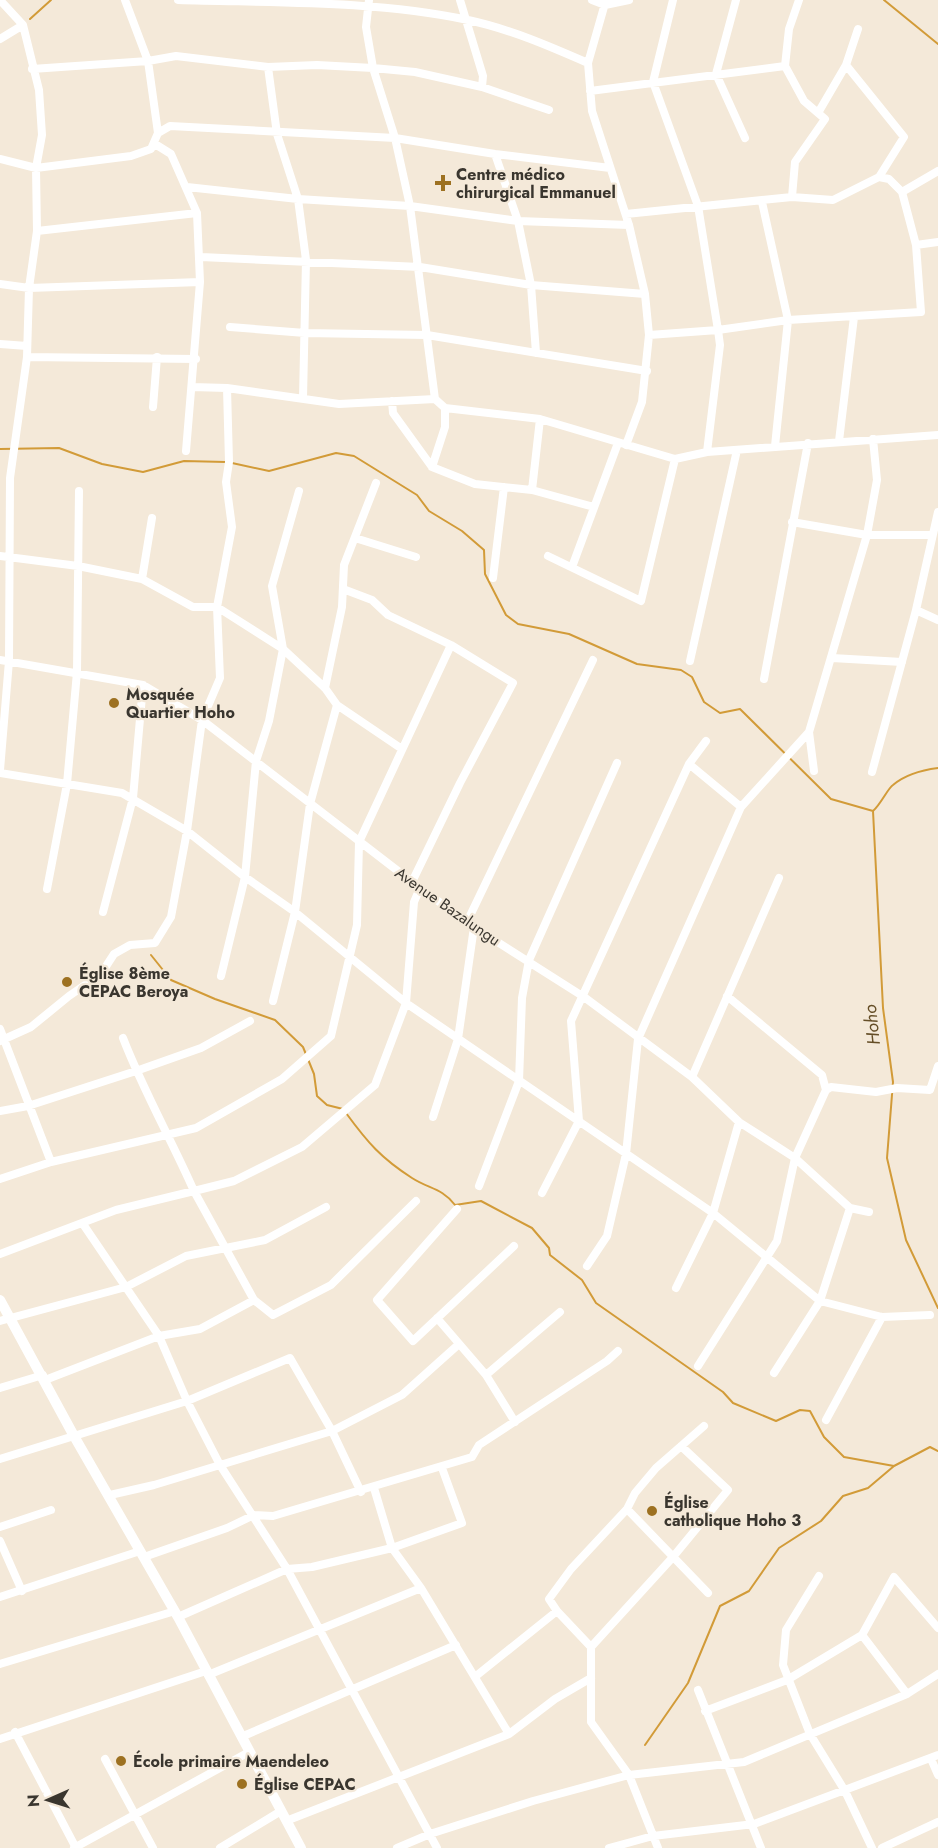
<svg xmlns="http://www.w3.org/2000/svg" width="938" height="1848" font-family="Jost,sans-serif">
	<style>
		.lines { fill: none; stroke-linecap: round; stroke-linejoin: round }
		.stream { stroke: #d29b38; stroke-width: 2 }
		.street { stroke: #fff; stroke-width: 8 }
		.secondary { stroke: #fff; stroke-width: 10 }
		.poi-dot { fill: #9d7121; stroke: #f4e9d9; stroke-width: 2 }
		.labels { text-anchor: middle; stroke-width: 4.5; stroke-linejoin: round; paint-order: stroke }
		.poi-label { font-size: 16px; font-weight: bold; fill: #3a362f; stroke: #f4e9d9; text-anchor: start }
		.street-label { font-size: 16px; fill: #3a362f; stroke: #f4e9d9 }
		.water-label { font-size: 18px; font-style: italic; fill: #654e27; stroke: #f4e9d9 }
	</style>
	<rect width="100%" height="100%" fill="#f4e9d9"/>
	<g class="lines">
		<path class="stream" d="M884 0 938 44
			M30 19 51 0
			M0 449 59 448 102 464 143 472 184 461 226 462
			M232 463 269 471 336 453 354 456 417 495 429 511 462 531 484 550 485 574 506 615 518 624 569 634 637 664 681 670 692 677 704 702 720 713 740 709 831 799 873 811
			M938 768C922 770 906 774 893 785 888 788 881 804 873 811L883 1008 893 1082 887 1158 906 1240 938 1308
			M151 955 171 980 215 999 275 1020 303 1047 314 1074 317 1096 327 1105 343 1109
			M346 1113C368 1143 381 1158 412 1178 429 1189 442 1188 455 1205L481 1201 532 1228 549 1248 550 1255 582 1280 596 1303 723 1392 733 1403 776 1421 800 1410 810 1411 824 1437 844 1457 894 1466
			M645 1745 688 1683 720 1606 749 1591 779 1548 821 1521 843 1496 868 1488 894 1466 930 1447 938 1451"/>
		<path class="street" d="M178 0C274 3 373 0 468 20 510 29 549 46 588 63
			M369 0 366 27 373 68 395 138 410 206 435 399 445 408 540 419 675 459 707 452 938 435
			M592 0 605 5 629 0
			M606 0 588 63 592 111 629 225 645 294 649 335 642 402 626 445
			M673 0 653 82 698 206 718 330 720 345 707 452
			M736 0 716 74 745 138
			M0 39 23 25
			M846 65 904 137 879 177
			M785 66 804 101 825 119 795 162 792 197
			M268 67 277 134 298 199 306 260 303 398
			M32 69 148 61 125 0
			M482 87 549 110
			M590 91 785 66 789 29 799 0
			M818 113 846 65 858 29
			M158 133 148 61 176 56 268 67 317 65 373 68 415 72 482 87 483 76 460 0
			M155 144 171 154 197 213 200 282 186 451
			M495 154 518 221 531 285 536 353
			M0 159 36 168 131 156 151 149 158 133 170 126 395 138 495 154 610 168
			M187 187 298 199 410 206 518 221 629 225
			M902 192 938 171
			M762 202 788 320 775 446
			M626 214 792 197 833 200 879 177 889 179 902 192 916 245 921 312 788 320 718 330 649 335
			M37 231 197 213
			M916 245 938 242
			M201 257 420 267 531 285 645 294
			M0 284 29 288 200 282
			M230 327 305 333 427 335 647 371
			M0 344 27 346
			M27 357 196 359
			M192 387 227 388 339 404 435 399
			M392 401 393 413 432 467 475 484 532 490 594 507
			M153 407 157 357
			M839 441 854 317
			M432 467 445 427V408
			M532 490 540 419
			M792 522 867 535H932
			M355 538 416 557
			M0 556 78 566 142 579 193 607H217L283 649 325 688 337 705 402 749
			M548 556 641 601 675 459
			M572 567 618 443
			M493 578 504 487
			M142 579 152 518
			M343 589 372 600 388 615 451 645 513 683 460 783 412 882
			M916 610 938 620
			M832 658 902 662
			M0 660 143 685 202 720 420 888 474 927 584 997 692 1077 739 1122 795 1158 850 1208 869 1212
			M690 661 737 450
			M764 679 808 443
			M325 688 342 607 344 565 376 483
			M809 732 814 771
			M689 764 741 807
			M0 770 9 661 10 478 27 357 29 288 37 231 36 168 42 135 39 90 23 25 0 0
			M872 772 916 610 938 512
			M0 773 122 793 187 831 245 877 295 912 406 1003 713 1213 820 1301 882 1317 930 1315
			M47 889 67 784 77 672 79 491
			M103 912 133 798 143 685
			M467 922 593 660
			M221 976 245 877 256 761 269 721 283 649 272 586 299 491
			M727 996 822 1075 826 1090
			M273 1001 295 912 310 804 337 705
			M0 1029 51 1162
			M123 1038C143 1090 171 1139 194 1191L234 1181 302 1147 375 1085 406 1003 414 902 420 888
			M0 1041 31 1027 69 996 101 974 114 954 130 945 155 943 171 917 187 831 202 720 220 678 217 607 232 527 226 482 229 462 227 388
			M692 1077 779 878
			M0 1111 28 1106 136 1071 201 1048 250 1021
			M433 1117 458 1039 474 927
			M0 1179 51 1162 196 1128 282 1079 331 1036 357 925 359 842 451 645
			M479 1186 519 1081 522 998 529 960 617 763
			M542 1193 579 1121 571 1021 689 764 706 741
			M457 1209 377 1300 413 1341 514 1246
			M83 1224 159 1336 187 1401 220 1465 287 1569 437 1848
			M0 1254 116 1210 194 1191 254 1300 273 1315 331 1285 416 1201
			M587 1266 607 1236 626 1154 638 1039 741 807 809 732 867 535 877 480 873 439
			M676 1288 713 1213 739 1122
			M437 1318 486 1375 515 1422
			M0 1321 126 1287 186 1256 265 1240 326 1207
			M698 1366 777 1241 795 1158 826 1090 831 1087 876 1092 897 1088 930 1090 938 1066
			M774 1373 820 1301 850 1208
			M486 1375 560 1312
			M45 1380 159 1336 200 1329 254 1300
			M0 1388 43 1375
			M826 1420 882 1317
			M0 1459 187 1401 290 1358 332 1431 361 1492
			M374 1488 392 1548 421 1588 509 1734
			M110 1495 154 1485 332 1431 402 1395 459 1344
			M627 1509 708 1593
			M0 1527 51 1510
			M0 1541 22 1591
			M144 1557 227 1528 254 1515 273 1516 472 1457 479 1445 607 1361 618 1351
			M819 1576 786 1630 783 1665 810 1734 845 1791 872 1848
			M0 1597 140 1551
			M178 1617 287 1569 312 1567 392 1548 462 1523 442 1468
			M862 1635 907 1694
			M591 1647 673 1557 728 1490 681 1446
			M0 1664 175 1611
			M208 1675 421 1588
			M476 1676 557 1611
			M698 1690 761 1848
			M705 1711 787 1680 862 1635 894 1577 938 1628
			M15 1732 76 1848
			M241 1737 456 1645
			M0 1739 206 1671
			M105 1759 153 1848
			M931 1759 938 1775
			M286 1821 509 1734 555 1699 591 1678
			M74 1848 249 1752
			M220 1848 281 1811
			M397 1848 430 1834 533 1801 629 1775 744 1762 907 1694 938 1674
			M609 1848 653 1836 754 1824 938 1755
			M658 1848 629 1775 591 1722V1647L557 1611 549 1599 571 1569 627 1509 635 1493 656 1468 704 1426
			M882 1848 938 1822"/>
		<path class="secondary" d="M0 1300 74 1436 178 1617 301 1848"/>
	</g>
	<g class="poi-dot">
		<path d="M440 174h6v6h6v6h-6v6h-6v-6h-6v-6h6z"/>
		<circle cx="114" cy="703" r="6"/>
		<circle cx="67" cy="982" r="6"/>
		<circle cx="652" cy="1511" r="6"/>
		<circle cx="121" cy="1761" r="6"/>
		<circle cx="242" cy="1784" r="6"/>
	</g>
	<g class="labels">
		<g class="poi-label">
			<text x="456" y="180">Centre médico<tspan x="456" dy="18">chirurgical Emmanuel</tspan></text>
			<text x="126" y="700">Mosquée<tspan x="126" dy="18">Quartier Hoho</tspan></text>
			<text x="79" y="979">Église 8ème<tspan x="79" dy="18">CEPAC Beroya</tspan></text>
			<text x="664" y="1508">Église<tspan x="664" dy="18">catholique Hoho 3</tspan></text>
			<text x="133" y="1767">École primaire Maendeleo</text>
			<text x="254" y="1790">Église CEPAC</text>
		</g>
		<g class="street-label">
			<text transform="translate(448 906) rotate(35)" y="6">Avenue Bazalungu</text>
		</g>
		<g class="water-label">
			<text transform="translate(872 1025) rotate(-96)" y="6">Hoho</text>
		</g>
	</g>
	<g transform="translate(48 1800) rotate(267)" stroke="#f4e9d9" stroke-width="4.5" paint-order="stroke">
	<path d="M0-4.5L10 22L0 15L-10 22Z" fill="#3a362f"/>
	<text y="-9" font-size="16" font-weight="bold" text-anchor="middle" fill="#3a362f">N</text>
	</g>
</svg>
